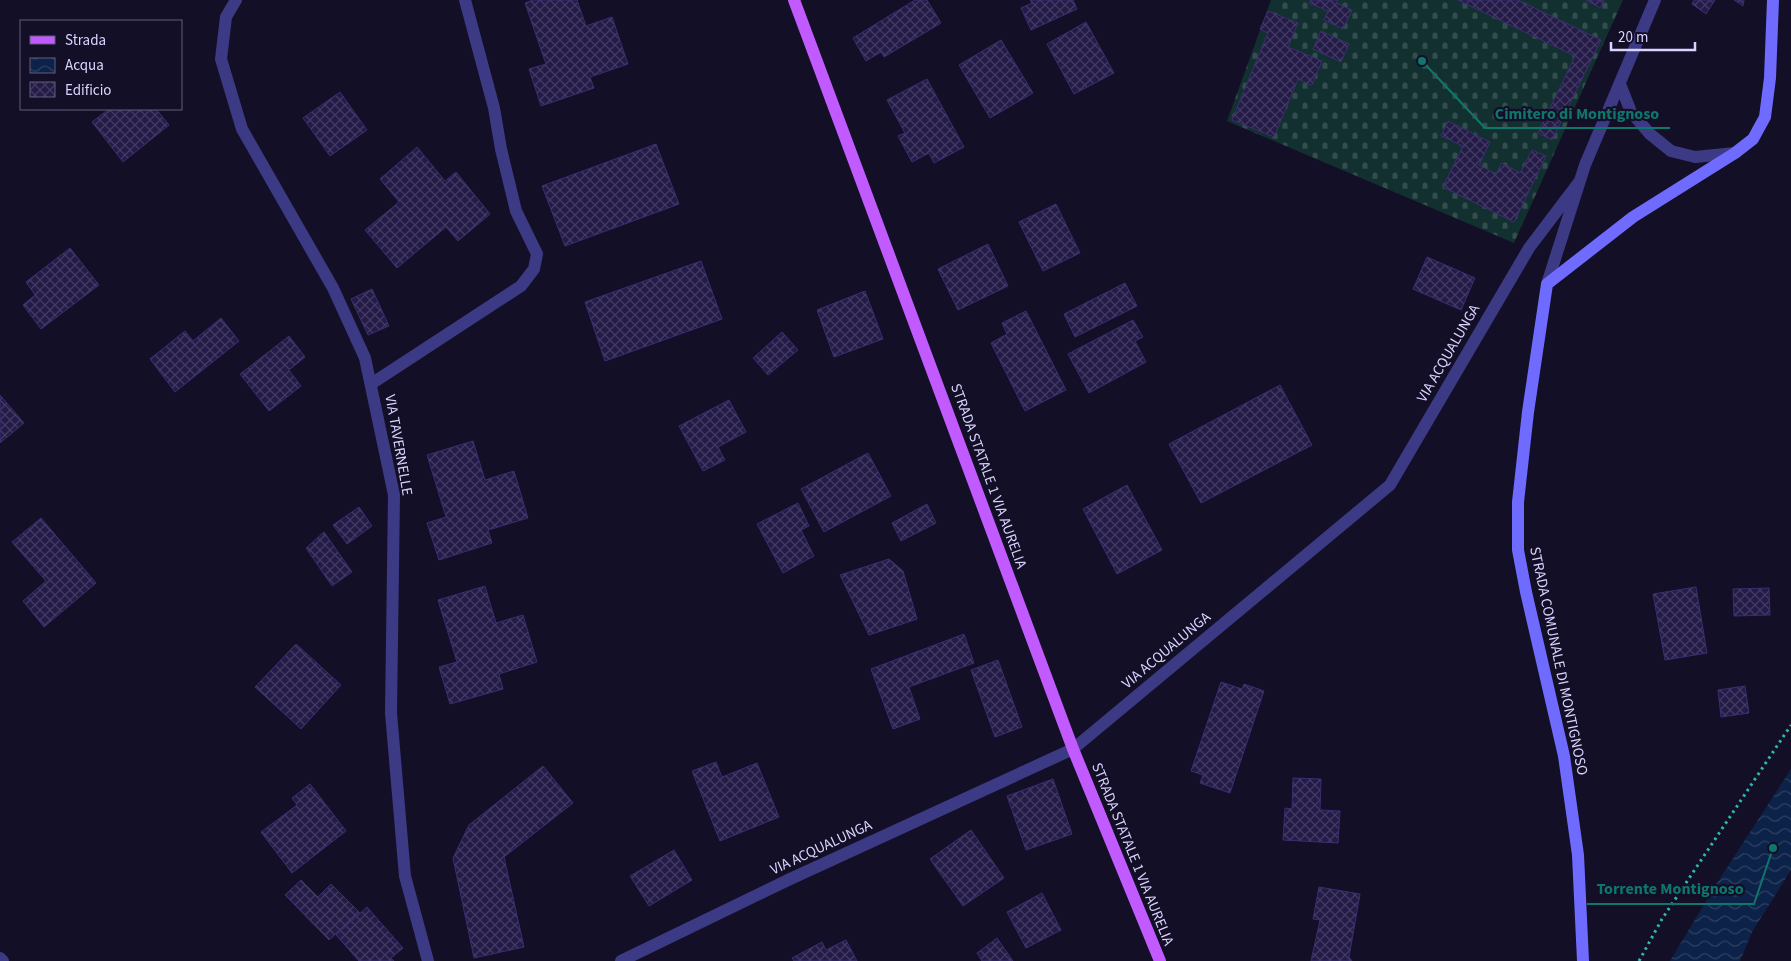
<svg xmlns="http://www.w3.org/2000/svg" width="1791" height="961" font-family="'Source Sans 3',sans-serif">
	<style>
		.cemetery { fill: url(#cemetery-stones) }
		.water { fill: url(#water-waves) }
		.building { fill: url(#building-cross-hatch); stroke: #3b2d73 }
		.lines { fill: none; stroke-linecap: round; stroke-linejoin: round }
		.path { stroke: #2fb8b0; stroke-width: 3; stroke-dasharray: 2.5 4; stroke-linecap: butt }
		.street { stroke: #3d3a85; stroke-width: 12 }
		.secondary { stroke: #6f6bff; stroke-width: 12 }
		.primary { stroke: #c25bff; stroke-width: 12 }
		.labels { text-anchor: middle; stroke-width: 4.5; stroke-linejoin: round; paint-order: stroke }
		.street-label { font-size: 15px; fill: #d9d4ff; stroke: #130f26 }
		.leader { fill: none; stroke: #0f766e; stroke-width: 2 }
		.callout-dot { fill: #0f766e; stroke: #130f26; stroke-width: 2 }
		.callout-label { font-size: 16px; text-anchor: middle; font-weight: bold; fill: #0f766e; stroke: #130f26; stroke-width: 4.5; stroke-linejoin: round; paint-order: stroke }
	</style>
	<defs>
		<pattern id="cemetery-stones" width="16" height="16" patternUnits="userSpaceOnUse" patternTransform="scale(1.25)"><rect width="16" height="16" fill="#12302f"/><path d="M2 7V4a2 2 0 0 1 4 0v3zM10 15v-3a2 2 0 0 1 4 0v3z" fill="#344d4e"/></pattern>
		<pattern id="water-waves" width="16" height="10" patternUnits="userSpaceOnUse" patternTransform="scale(1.25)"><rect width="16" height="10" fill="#0c2248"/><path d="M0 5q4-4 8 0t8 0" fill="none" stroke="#2f4163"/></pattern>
		<pattern id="building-cross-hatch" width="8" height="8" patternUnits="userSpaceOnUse" patternTransform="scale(1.25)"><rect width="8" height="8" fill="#241b47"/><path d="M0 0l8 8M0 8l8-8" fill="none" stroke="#433b63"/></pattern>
	</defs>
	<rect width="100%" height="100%" fill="#130f26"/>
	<path class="cemetery" d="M1271 0H1623L1514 243 1227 121Z"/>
	<path class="water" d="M1791 769V870L1752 932 1740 961H1670L1715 886Z"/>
	<path class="building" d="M533 0H577L586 26 612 17 628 64 590 77 594 88 541 106 529 69 546 64 525 3Z
		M915 0H927L941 23 884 57 881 52 866 61 853 38Z
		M1030 0H1073L1077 9 1031 30 1021 8 1032 3Z
		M1311 0H1338L1336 3 1352 10 1343 29 1324 20 1328 11 1309 3Z
		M1458 0H1518L1601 40 1552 140 1538 133 1575 56Z
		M1586 0H1604L1600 8Z
		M1694 0H1715L1706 14 1692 4Z
		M1734 0H1744L1743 6Z
		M1268 11 1298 23 1288 47 1322 61 1312 85 1298 79 1274 137 1232 120 1268 33 1260 29Z
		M1086 22 1114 73 1074 94 1047 44Z
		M1321 31 1349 44 1341 62 1313 49Z
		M1001 40 1033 93 990 118 959 65Z
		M927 79 964 147 934 163 929 153 912 162 898 136 905 133 887 100Z
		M340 92 367 130 330 156 303 118Z
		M109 109H156L169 125 123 162 92 122Z
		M1448 121 1490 142 1479 165 1496 174 1502 163 1520 173 1532 150 1546 156 1514 222 1443 187 1463 146 1441 136Z
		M656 144 679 204 565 246 542 186Z
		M417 147 445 181 456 172 490 214 458 241 446 227 397 268 365 230 399 202 380 179Z
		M1056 204 1080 253 1043 271 1019 222Z
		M988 244 1008 286 958 310 938 269Z
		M70 248 99 285 41 329 23 305 35 295 26 282Z
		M1427 257 1475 278 1461 310 1413 289Z
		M701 261 722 319 605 361 585 302Z
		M1125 283 1137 306 1075 337 1064 314Z
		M372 289 389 326 368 335 351 299Z
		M865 291 883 339 834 357 817 310Z
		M1026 311 1066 390 1025 411 991 343 1007 334 1002 323Z
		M221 318 239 341 175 392 150 359 185 331 193 341Z
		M1133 320 1143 337 1135 341 1146 362 1089 393 1068 354Z
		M782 332 798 350 768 375 753 358Z
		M289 336 305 357 289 370 301 386 269 411 240 374Z
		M1280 385 1312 445 1201 503 1169 444Z
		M0 395 24 423 0 443Z
		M729 400 746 432 718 447 725 460 703 471 679 426Z
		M473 441 485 480 514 471 528 518 488 530 492 543 439 560 427 523 446 517 427 455Z
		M868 453 891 496 824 532 801 489Z
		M1127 485 1162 550 1117 574 1083 509Z
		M798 503 809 526 801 530 814 556 783 573 757 524Z
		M927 504 936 523 901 541 892 523Z
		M359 507 372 526 347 544 333 525Z
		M41 518 96 583 44 627 23 601 46 581 12 542Z
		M324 532 352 572 332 586 306 548Z
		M889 559 903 571 917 619 869 635 840 575Z
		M485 586 496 623 523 615 537 662 499 674 503 689 450 704 439 667 457 662 438 600Z
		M1696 587 1707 653 1665 660 1653 594Z
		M1769 588 1770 615 1734 616 1733 589Z
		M964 634 974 663 909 687 920 719 893 729 871 669Z
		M296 644 341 685 301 729 255 687Z
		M998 660 1022 727 995 737 971 670Z
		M1221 682 1242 689 1244 684 1264 691 1230 793 1200 783 1203 775 1191 771Z
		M1745 686 1749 713 1721 717 1718 690Z
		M716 762 722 777 757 763 779 817 720 841 692 771Z
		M543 766 573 803 504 857 524 947 474 958 453 858 469 825Z
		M1293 778 1321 779 1320 810 1340 811 1338 843 1283 840 1285 808 1292 809Z
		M1053 779 1072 834 1026 850 1007 796Z
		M310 784 346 831 292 873 261 832 297 805 292 798Z
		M971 830 1004 878 963 906 930 859Z
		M674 850 692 880 649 906 630 876Z
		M301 880 318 897 331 884 360 913 329 940 285 895Z
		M1319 887 1360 894 1349 957 1352 961H1311L1320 920 1313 919Z
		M1042 893 1061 930 1026 948 1007 912Z
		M367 907 403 948 391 958 394 961H359L336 935Z
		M997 938 1013 961H982L977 953Z
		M846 940 857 961H794L792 958 822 942 826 950Z"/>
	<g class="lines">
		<path class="path" d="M1639 961 1662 919 1791 725"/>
		<path class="street" d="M236 0 226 17 221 59 242 129 333 288 365 358 394 495 391 713 405 876 428 961
			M1620 84 1631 112 1650 134 1671 151 1695 157 1735 153
			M1547 284 1585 165 1655 0
			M371 384 521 286 534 269 537 254 516 211 501 149 494 108 465 0
			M0 958 3 961
			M621 961 788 880 1073 749 1390 485 1529 248 1579 182"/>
		<path class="secondary" d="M1583 961 1578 855 1564 756 1526 592 1518 550V502L1528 412 1547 284 1633 217 1735 153 1753 139 1765 117 1770 78 1773 0"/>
		<path class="primary" d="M794 0 1073 749 1160 961"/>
	</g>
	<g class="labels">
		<g class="street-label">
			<text transform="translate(1448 353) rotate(-60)" y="5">VIA ACQUALUNGA</text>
			<text transform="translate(399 445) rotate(80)" y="5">VIA TAVERNELLE</text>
			<text transform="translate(989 476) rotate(70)" y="5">STRADA STATALE 1 VIA AURELIA</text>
			<text transform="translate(1166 650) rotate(-40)" y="5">VIA ACQUALUNGA</text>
			<text transform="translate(1559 661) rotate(78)" y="5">STRADA COMUNALE DI MONTIGNOSO</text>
			<text transform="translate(821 847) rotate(-25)" y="5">VIA ACQUALUNGA</text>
			<text transform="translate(1133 854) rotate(68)" y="5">STRADA STATALE 1 VIA AURELIA</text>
		</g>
	</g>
	<path class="leader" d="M1422 61L1485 128H1670M1773 848L1754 904H1587"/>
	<g class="callout-dot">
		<circle cx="1422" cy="61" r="5"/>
		<circle cx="1773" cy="848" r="5"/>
	</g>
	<g class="callout-label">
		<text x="1577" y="119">Cimitero di Montignoso</text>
		<text x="1670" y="894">Torrente Montignoso</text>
	</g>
	<rect x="20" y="20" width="162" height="90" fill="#130f26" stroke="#625e7d"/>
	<rect x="30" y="36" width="25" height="8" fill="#c25bff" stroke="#625e7d"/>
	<text x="65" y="45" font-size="15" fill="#d9d4ff">Strada</text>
	<rect x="30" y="58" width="25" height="15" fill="url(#water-waves)" stroke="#625e7d"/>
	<text x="65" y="70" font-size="15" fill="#d9d4ff">Acqua</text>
	<rect x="30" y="82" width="25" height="15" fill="url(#building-cross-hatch)" stroke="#625e7d"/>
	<text x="65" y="95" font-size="15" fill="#d9d4ff">Edificio</text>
	<path d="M1611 42v8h84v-8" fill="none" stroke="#d9d4ff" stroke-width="2.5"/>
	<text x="1618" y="42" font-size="15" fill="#d9d4ff" stroke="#130f26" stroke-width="4" paint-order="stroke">20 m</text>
</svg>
